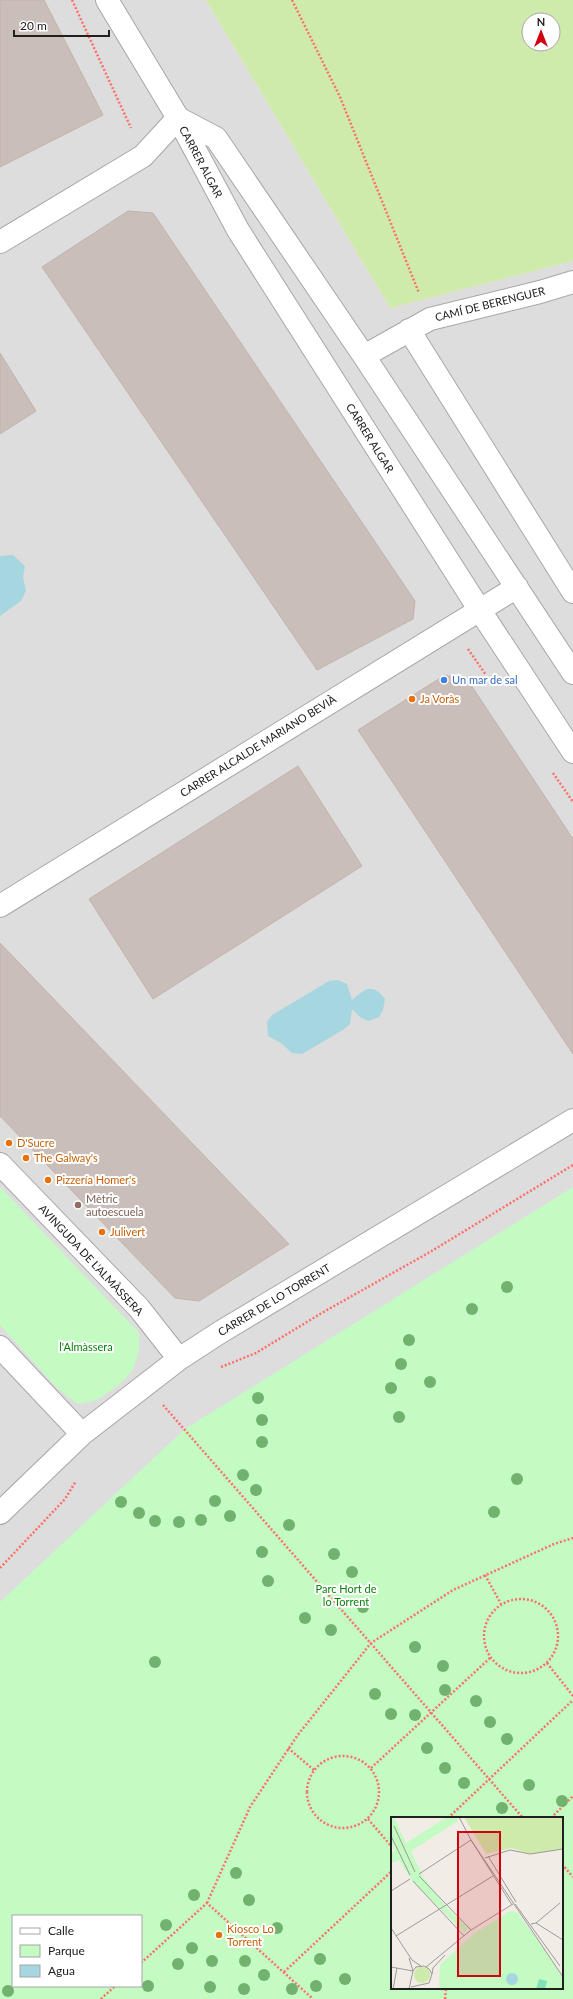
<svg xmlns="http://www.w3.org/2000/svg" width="573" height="1999" font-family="Lato,sans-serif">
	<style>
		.residential { fill: #dedddd; fill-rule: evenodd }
		.grass { fill: #cfebab; fill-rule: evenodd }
		.park { fill: #c3fbc3; fill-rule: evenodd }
		.water { fill: #a6d6df }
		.building { fill: #c9beb9; stroke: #c3b2a8 }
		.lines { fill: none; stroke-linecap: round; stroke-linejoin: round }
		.minor-casing { stroke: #a7a7a7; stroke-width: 24 }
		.path { stroke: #fd706b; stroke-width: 2.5; stroke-dasharray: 2 2; stroke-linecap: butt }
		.minor { stroke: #fff; stroke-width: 22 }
		.tree { fill: #71b26e }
		.shop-dot { fill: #3f7fe0; stroke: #fff; stroke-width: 1.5 }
		.food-dot { fill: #e8710a; stroke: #fff; stroke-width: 1.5 }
		.education-dot { fill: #8d6e63; stroke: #fff; stroke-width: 1.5 }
		.labels { text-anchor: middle; stroke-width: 4; stroke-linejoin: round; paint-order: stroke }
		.street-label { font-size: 11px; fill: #202020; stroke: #fff }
		.shop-label { font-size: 11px; fill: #366cbe; stroke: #fff; text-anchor: start }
		.food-label { font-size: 11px; fill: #c56008; stroke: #fff; text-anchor: start }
		.education-label { font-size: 11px; fill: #785e54; stroke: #fff; text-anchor: start }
		.park-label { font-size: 11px; fill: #09820b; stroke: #fff }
		.inset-road { fill: none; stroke: #9d9a97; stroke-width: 1 }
		.view { fill: #d0000e; fill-opacity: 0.15; stroke: #d0000e; stroke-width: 2 }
		.inset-edge { fill: none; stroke: #202020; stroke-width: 2 }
	</style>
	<rect width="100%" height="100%" fill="#f1ece6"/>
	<path class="residential" d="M0 0H206L390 308 573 261V1999H0ZM392 1818H562V1988H392ZM13 1916H141V1986H13Z"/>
	<path class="grass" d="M206 0H573V261L390 308ZM529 20H553V44H529Z"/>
	<path class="park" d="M0 1187 139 1333V1352L132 1371 120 1384 97 1400 78 1404 58 1389 0 1325Z
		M573 1187V1999H0V1602L185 1429ZM392 1818H562V1988H392ZM13 1916H141V1986H13Z"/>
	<path class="water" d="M13 555 25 566 23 577 26 591 21 601 0 616V556Z
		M338 980 347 984 352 1000C365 989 372 982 385 999L383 1010 379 1017 369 1021 361 1018 352 1009 350 1024 343 1030 302 1054 292 1053 281 1043 268 1036 267 1022 272 1015 329 981Z"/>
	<path class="building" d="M0 0H44L103 115 0 167Z
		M128 211 153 213 415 601 413 619 317 670 42 267Z
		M0 353 36 411 0 434Z
		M445 675 469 682 573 839V1054L358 730Z
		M298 766 362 866 153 999 89 899Z
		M0 943 289 1244 199 1301 175 1298 0 1116Z"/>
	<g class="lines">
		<defs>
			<path id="minor" d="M107 0 178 118 216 138 364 356 573 673
				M0 242 143 156 178 118 238 230 479 609 573 752
				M409 330 573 592
				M364 356 430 319 540 292 573 282
				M0 906 517 587
				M0 1164 139 1308 179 1359
				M0 1347 82 1434
				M0 1513 82 1434 179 1359 219 1333 573 1120"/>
		</defs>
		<use href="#minor" class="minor-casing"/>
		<path class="path" d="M72 0 131 128
			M292 0 340 97 419 293
			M468 649 486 675
			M553 773 573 802
			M221 1367 256 1353 320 1314 430 1252 573 1165
			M163 1405 523 1818
			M0 1568 65 1499 76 1481
			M485 1575 501 1604
			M484 1636a37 37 0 1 1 74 0a37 37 0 1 1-74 0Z
			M547 1663 573 1696
			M288 1748 314 1770
			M307 1792a36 36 0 1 1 72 0a36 36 0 1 1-72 0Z
			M371 1768 490 1658
			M448 1818 573 1700
			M551 1818 573 1796
			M368 1819 392 1847
			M562 1864 573 1877
			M207 1903 250 1807 297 1736 371 1643 453 1590 554 1544 573 1538
			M141 1963 207 1903 313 1999
			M284 1972 392 1871
			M101 1999 115 1986
			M445 1999 446 1988"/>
		<use href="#minor" class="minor"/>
	</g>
	<g class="tree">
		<circle cx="507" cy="1287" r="6"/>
		<circle cx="472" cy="1309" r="6"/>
		<circle cx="409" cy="1340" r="6"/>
		<circle cx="401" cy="1364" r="6"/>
		<circle cx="430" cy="1382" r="6"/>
		<circle cx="391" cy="1388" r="6"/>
		<circle cx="258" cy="1398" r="6"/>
		<circle cx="399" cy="1417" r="6"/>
		<circle cx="262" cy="1420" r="6"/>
		<circle cx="262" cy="1442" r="6"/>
		<circle cx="243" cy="1475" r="6"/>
		<circle cx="517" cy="1479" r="6"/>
		<circle cx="256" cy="1490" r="6"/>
		<circle cx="215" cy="1501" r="6"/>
		<circle cx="121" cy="1502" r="6"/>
		<circle cx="494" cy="1512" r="6"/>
		<circle cx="139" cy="1513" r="6"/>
		<circle cx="230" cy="1516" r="6"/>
		<circle cx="201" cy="1520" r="6"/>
		<circle cx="155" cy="1521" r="6"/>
		<circle cx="179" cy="1522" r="6"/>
		<circle cx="289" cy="1525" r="6"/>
		<circle cx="262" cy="1552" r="6"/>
		<circle cx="334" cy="1554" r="6"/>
		<circle cx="352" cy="1572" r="6"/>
		<circle cx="268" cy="1581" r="6"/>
		<circle cx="363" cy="1607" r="6"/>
		<circle cx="305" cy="1618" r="6"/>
		<circle cx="331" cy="1630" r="6"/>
		<circle cx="415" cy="1647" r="6"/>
		<circle cx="155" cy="1662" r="6"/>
		<circle cx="443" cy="1666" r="6"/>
		<circle cx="445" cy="1690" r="6"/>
		<circle cx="375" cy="1694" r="6"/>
		<circle cx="476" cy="1701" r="6"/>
		<circle cx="391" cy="1714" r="6"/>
		<circle cx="415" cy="1715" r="6"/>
		<circle cx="490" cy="1722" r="6"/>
		<circle cx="507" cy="1739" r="6"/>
		<circle cx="427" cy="1748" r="6"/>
		<circle cx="445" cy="1768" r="6"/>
		<circle cx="464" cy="1783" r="6"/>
		<circle cx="529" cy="1785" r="6"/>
		<circle cx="562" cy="1801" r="6"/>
		<circle cx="502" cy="1808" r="6"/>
		<circle cx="236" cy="1873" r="6"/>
		<circle cx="194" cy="1895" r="6"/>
		<circle cx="249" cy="1900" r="6"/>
		<circle cx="166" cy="1925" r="6"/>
		<circle cx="277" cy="1928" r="6"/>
		<circle cx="192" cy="1948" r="6"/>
		<circle cx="320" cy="1959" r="6"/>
		<circle cx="212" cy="1961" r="6"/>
		<circle cx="245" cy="1961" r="6"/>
		<circle cx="178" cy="1964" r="6"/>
		<circle cx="264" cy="1975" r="6"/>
		<circle cx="345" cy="1979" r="6"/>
		<circle cx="148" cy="1986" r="6"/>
		<circle cx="316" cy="1986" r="6"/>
		<circle cx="210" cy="1987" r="6"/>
		<circle cx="244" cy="1989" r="6"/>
		<circle cx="292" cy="1989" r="6"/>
		<circle cx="8" cy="1991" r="6"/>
	</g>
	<circle class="shop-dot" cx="444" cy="680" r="4"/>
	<g class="food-dot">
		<circle cx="412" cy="699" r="4"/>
		<circle cx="9" cy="1143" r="4"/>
		<circle cx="26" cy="1158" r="4"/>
		<circle cx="48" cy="1180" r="4"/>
		<circle cx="102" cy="1232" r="4"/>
		<circle cx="219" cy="1935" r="4"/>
	</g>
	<circle class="education-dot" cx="78" cy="1205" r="4"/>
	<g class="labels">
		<g class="street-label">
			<text transform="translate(201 162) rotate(62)" y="4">CARRER ALGAR</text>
			<text transform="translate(490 304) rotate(-14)" y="4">CAMÍ DE BERENGUER</text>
			<text transform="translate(370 438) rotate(58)" y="4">CARRER ALGAR</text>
			<text transform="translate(258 746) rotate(-32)" y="4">CARRER ALCALDE MARIANO BEVIÀ</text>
			<text transform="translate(91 1260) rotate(47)" y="4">AVINGUDA DE L'ALMÀSSERA</text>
			<text transform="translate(274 1300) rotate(-31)" y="4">CARRER DE LO TORRENT</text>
		</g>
		<g class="shop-label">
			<text x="452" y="684">Un mar de sal</text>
		</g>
		<g class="food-label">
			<text x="420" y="703">Ja Voràs</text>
			<text x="17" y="1147">D'Sucre</text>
			<text x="34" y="1162">The Galway's</text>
			<text x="56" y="1184">Pizzería Homer's</text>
			<text x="110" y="1236">Julivert</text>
			<text x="227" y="1933">Kiosco Lo<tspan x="227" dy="13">Torrent</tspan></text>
		</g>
		<g class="education-label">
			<text x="86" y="1203">Mètric<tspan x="86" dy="13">autoescuela</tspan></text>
		</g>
		<g class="park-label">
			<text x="86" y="1351">l'Almàssera</text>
			<text x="346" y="1593">Parc Hort de<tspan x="346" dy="13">lo Torrent</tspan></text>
		</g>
	</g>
	<g transform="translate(391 1817)">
		<rect width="172" height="172" fill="#f1ece6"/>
		<path d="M73 0H172V32L139 37 120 31 95 37ZM23 158a8 8 0 1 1 16 0a8 8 0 1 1-16 0Z" fill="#cfebab"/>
		<path d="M0 0H3L15 26 56 0H65L67 4 20 34 32 60 55 90 77 111 74 116 22 65 8 43 0 46V36L4 33 0 24ZM119 94 126 95 158 139 172 162V172H52L48 169 49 148 81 118Z" fill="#c3fbc3"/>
		<path d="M148 162 156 164 154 172H145Z" fill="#83e1b6"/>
		<path d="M115 162a6 6 0 1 1 12 0a6 6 0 1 1-12 0Z" fill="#a6d6df"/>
		<path class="inset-road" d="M68 0 80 23 172 160M3 9 24 55M0 19 19 58M97 39 125 85M94 41 119 33 139 37 172 32M28 57 80 23 121 88M28 59 80 113M22 64 73 119M0 74 19 62M124 87 169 149M145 106 169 86M140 107 145 106 172 123M0 111 21 143 30 149M5 119 102 59M18 141 22 154M0 150 22 154M35 150 80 113 122 87M41 157 42 151 54 138M2 172 6 151M18 172 22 154 25 150 33 149 38 152 41 157 38 166 20 170"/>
		<path class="view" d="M67 15H109V159H67Z"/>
		<rect width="172" height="172" class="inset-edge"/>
	</g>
	<rect x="12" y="1915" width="130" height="72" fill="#ffffff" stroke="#a6a6a6"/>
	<rect x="20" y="1928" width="20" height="6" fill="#ffffff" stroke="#a6a6a6"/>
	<text x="48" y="1935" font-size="12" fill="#202020">Calle</text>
	<rect x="20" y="1945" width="20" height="12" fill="#c3fbc3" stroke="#a6a6a6"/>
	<text x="48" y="1955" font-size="12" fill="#202020">Parque</text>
	<rect x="20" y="1965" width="20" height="12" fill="#a6d6df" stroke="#a6a6a6"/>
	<text x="48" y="1975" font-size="12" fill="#202020">Agua</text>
	<g transform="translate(541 32)"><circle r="19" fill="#ffffff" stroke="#a6a6a6"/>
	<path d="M0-3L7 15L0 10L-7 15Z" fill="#d0000e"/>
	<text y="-6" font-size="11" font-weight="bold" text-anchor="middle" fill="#202020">N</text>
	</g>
	<path d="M14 30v6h95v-6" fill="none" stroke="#202020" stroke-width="2"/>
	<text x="20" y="30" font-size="12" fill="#202020" stroke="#ffffff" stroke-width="3" paint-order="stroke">20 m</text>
</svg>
